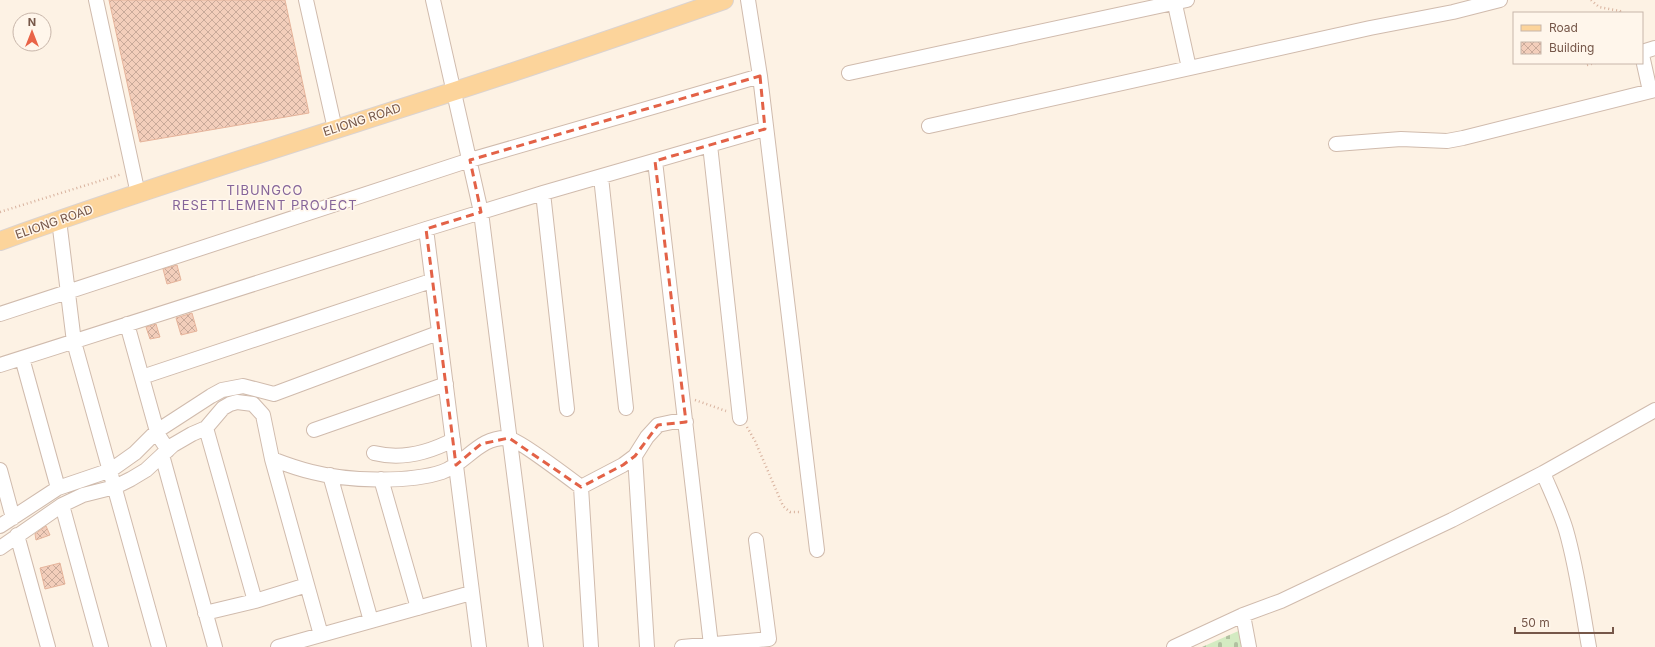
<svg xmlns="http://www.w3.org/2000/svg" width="1655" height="647" font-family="Inter,sans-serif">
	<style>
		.cemetery { fill: url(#cemetery-stones) }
		.building { fill: url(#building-cross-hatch); stroke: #e6b49b }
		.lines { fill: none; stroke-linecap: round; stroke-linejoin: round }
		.minor-casing { stroke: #d0bbad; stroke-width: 16 }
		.major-casing { stroke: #dbd3d0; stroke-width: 20 }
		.path { stroke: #d8b29e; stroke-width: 2.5; stroke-dasharray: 1 3; stroke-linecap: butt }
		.minor { stroke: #fff; stroke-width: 14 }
		.major { stroke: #fcd49b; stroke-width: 18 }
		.marked { fill: none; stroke: #e36247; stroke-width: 3; stroke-dasharray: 8 5; stroke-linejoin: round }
		.labels { text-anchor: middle; stroke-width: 3; stroke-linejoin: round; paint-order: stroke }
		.street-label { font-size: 12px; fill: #765749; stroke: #fff6eb }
		.neighbourhood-label { font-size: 13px; letter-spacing: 1px; fill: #856499; stroke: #fff6eb }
	</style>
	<defs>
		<pattern id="cemetery-stones" width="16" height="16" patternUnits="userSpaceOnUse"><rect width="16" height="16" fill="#d4ebc2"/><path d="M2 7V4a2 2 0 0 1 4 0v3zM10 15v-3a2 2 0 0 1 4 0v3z" fill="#b1c1a0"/></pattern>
		<pattern id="building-cross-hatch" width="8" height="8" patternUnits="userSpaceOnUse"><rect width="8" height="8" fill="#f3cebb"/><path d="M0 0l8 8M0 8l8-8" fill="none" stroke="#c9aa9a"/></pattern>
	</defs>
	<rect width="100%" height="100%" fill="#fdf2e4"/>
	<path class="cemetery" d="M1243 629 1247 647H1202Z"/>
	<path class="building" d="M109 0H285L309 113 140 142Z
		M177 265 181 280 167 284 163 269Z
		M192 313 197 331 181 335 176 318Z
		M156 324 160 337 150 339 146 327Z
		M46 526 50 535 36 540 35 534Z
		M60 563 65 584 45 589 40 568Z"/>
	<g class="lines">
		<defs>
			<path id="minor" d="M96 0 138 194
				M306 0 335 129
				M433 0 481 212 536 647
				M748 0 760 76 817 550
				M1174 0 1189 68
				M1642 52 1655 48
				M1642 55 1650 91
				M849 73 1187 0
				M929 126 1370 28 1453 12 1500 0
				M1336 144 1401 139 1447 141 1463 138 1655 90
				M710 145 740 418
				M655 161 711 645
				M601 177 626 408
				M543 193 567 409
				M59 220 74 342 159 647
				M426 229 479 647
				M0 314 470 160 760 76
				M127 324 158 435 168 450
				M22 358 58 488
				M0 365 426 229 543 193 765 129
				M142 377 431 281
				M206 428 255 601
				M314 430 446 384
				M374 453C402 460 428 453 453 440
				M162 455 215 647
				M635 456 647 647
				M272 459C285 464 299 469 312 472 346 481 409 483 442 472 466 464 479 436 508 438 518 439 569 478 581 487L623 465 635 456 647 437 658 425 672 422H686
				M0 470 13 518
				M1543 473C1551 492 1560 510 1566 530 1577 568 1582 608 1589 647
				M330 475 371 621
				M381 479 418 608
				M581 487 591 647
				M62 505 101 647
				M0 526 58 488 111 470 135 453 157 431 211 396 222 390 243 386 274 394 438 333
				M17 535 48 647
				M0 548 62 505 83 495 115 487 131 479 146 470 173 445 192 434 206 428 223 408 230 404 237 402 253 404 263 415 272 459 321 635
				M205 613 255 601 307 585
				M1243 615 1249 647
				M278 647 471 593
				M682 647 769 639 756 540
				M1174 647 1243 615 1281 601 1452 520 1543 473 1655 410"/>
			<path id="major" d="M0 241C151 187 303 140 455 91 545 62 635 31 724 0"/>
		</defs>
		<use href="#minor" class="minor-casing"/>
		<use href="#major" class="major-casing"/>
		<path class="path" d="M1591 0 1599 7 1620 11 1621 13
			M1587 65 1595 63
			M0 212 122 174
			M695 400 726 411
			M747 427 755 441 783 506 790 512H801"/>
		<use href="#minor" class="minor"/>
		<use href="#major" class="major"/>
	</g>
	<path class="marked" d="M760 76 765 129 655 161 686 422 658 425 635 456 623 465 581 487 509 438 481 444 456 465 426 229 481 212 470 160Z"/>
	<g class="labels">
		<g class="street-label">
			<text transform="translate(362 120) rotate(-18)" y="4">ELIONG ROAD</text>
			<text transform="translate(54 222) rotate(-19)" y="4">ELIONG ROAD</text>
		</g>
		<g class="neighbourhood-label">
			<text x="265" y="195">TIBUNGCO<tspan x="265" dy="15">RESETTLEMENT PROJECT</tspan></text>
		</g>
	</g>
	<rect x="1513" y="12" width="130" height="52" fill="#fff6eb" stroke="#c8b6aa"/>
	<rect x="1521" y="25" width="20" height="6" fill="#fcd49b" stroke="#c8b6aa"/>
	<text x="1549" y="32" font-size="12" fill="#765749">Road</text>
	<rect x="1521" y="42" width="20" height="12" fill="url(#building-cross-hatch)" stroke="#c8b6aa"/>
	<text x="1549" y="52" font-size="12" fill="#765749">Building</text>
	<g transform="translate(32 32)"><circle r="19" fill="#fff6eb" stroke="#c8b6aa"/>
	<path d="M0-3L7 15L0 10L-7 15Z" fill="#e96347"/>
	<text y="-6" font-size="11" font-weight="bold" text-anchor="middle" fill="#765749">N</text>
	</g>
	<path d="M1515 627v6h98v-6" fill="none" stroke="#765749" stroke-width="2"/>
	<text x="1521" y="627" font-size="12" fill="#765749" stroke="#fff6eb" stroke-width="3" paint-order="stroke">50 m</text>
</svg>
